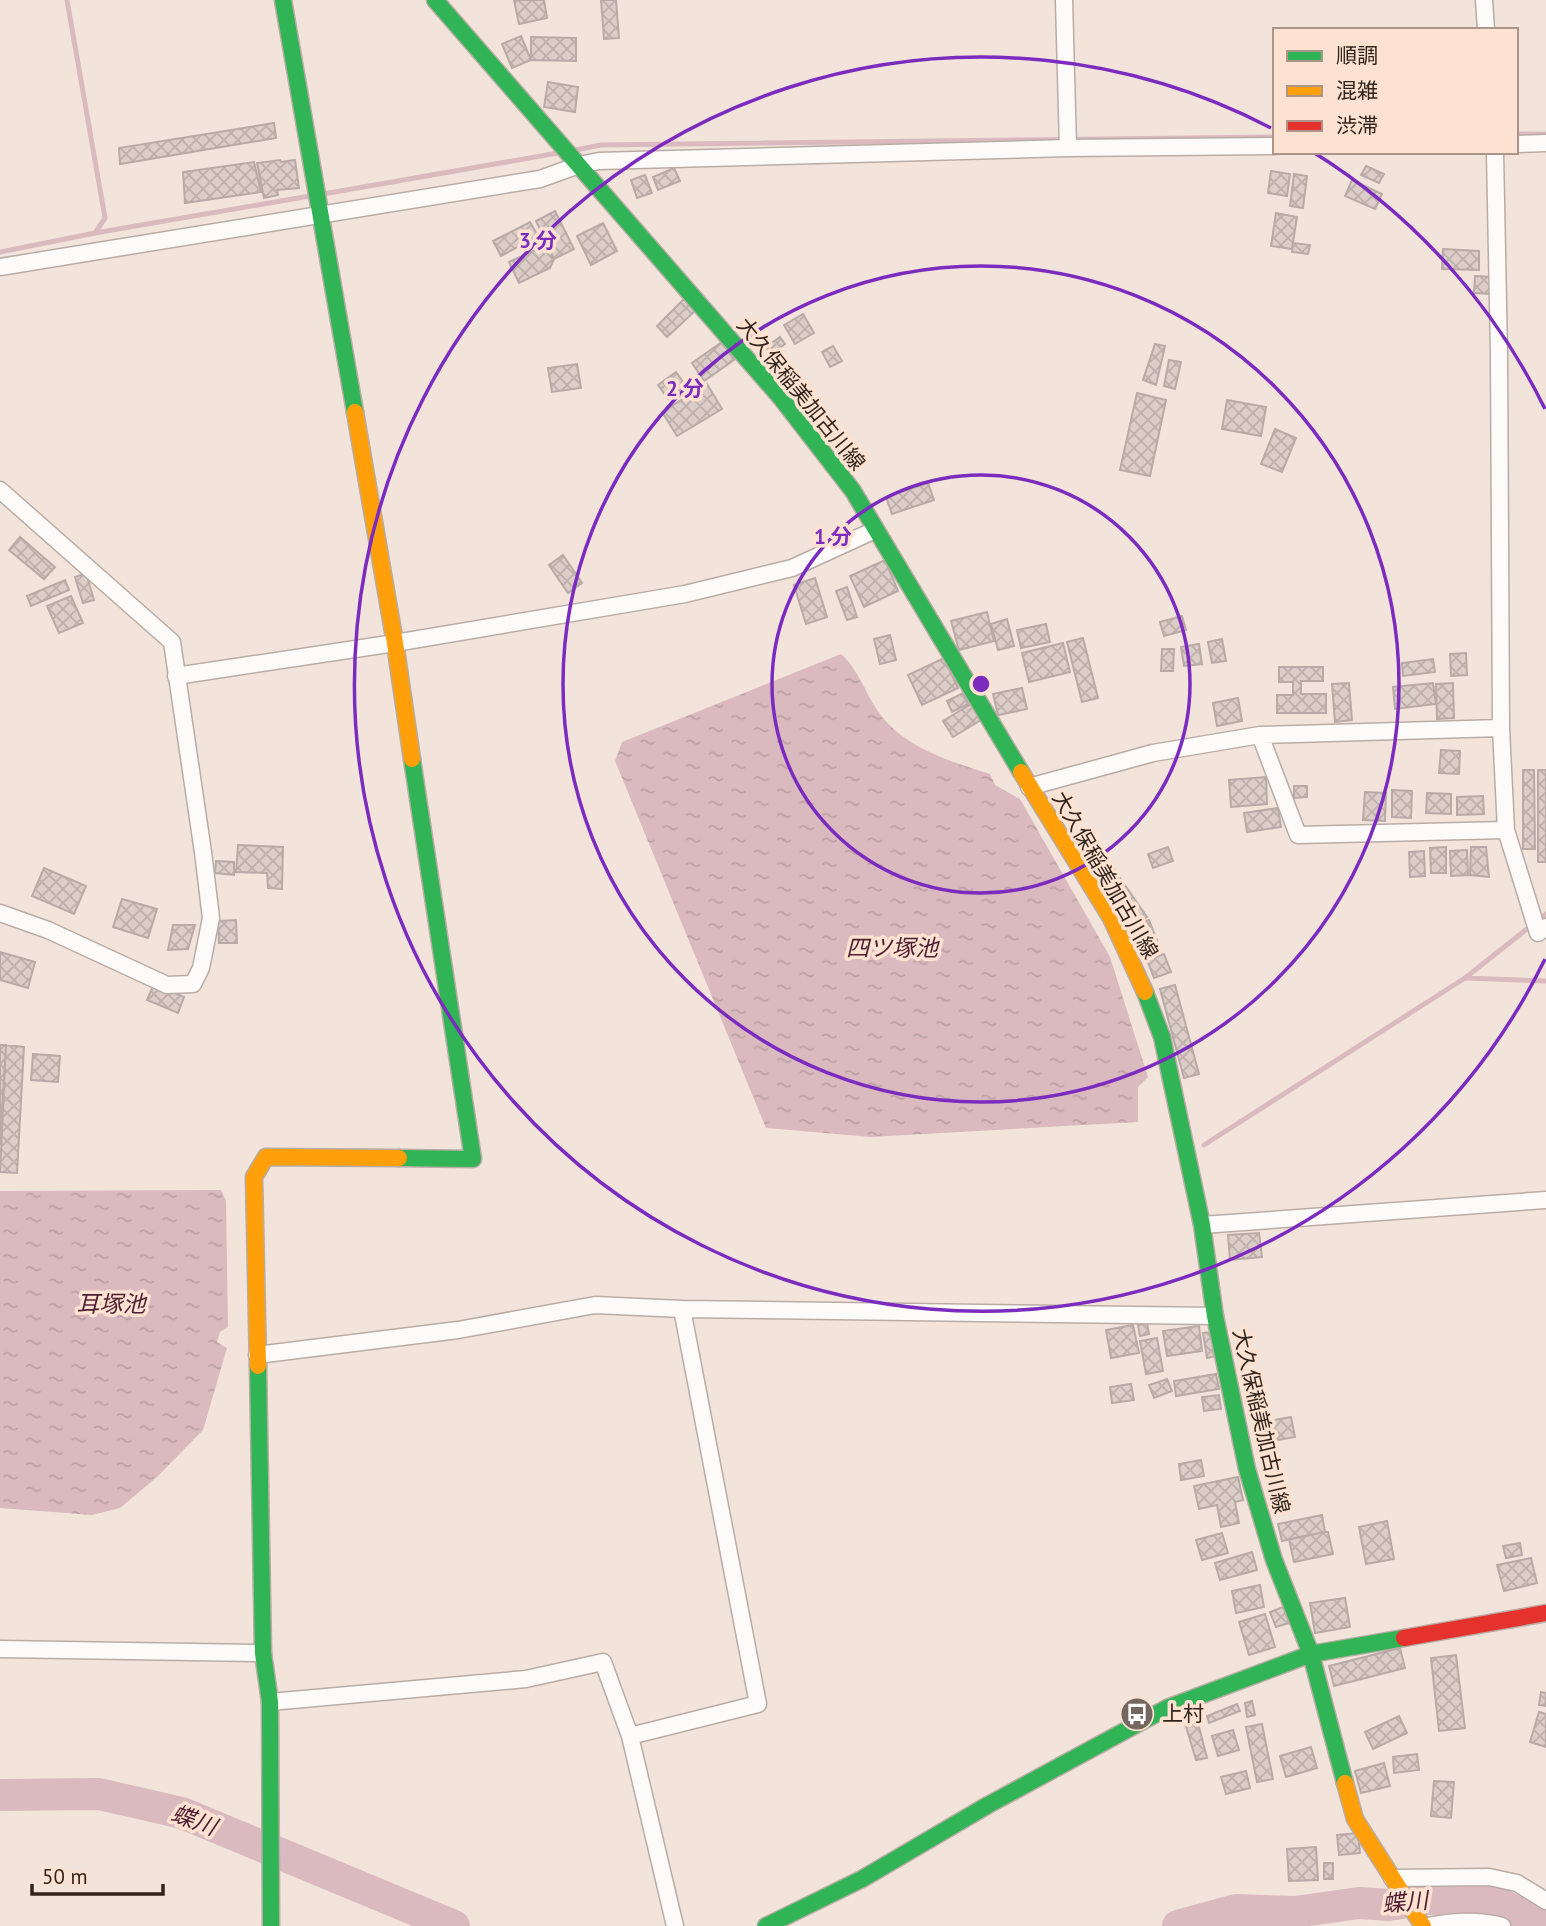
<svg xmlns="http://www.w3.org/2000/svg" width="1546" height="1926" font-family="'PT Sans','Noto Sans JP',sans-serif">
	<style>
		.water { fill: url(#water-ripples) }
		.lines { fill: none; stroke-linecap: round; stroke-linejoin: round }
		.stream { stroke: #dababf; stroke-width: 5 }
		.river { stroke: #dababf; stroke-width: 32 }
		.building { fill: url(#building-cross-hatch); stroke: #b8aaa6; stroke-width: 2 }
		.street-casing { stroke: #b9aca5; stroke-width: 19 }
		.fast-casing { stroke: #b9aca5; stroke-width: 19 }
		.slow-casing { stroke: #b9aca5; stroke-width: 19 }
		.jam-casing { stroke: #b9aca5; stroke-width: 19 }
		.street { stroke: #fdfbfa; stroke-width: 16 }
		.fast { stroke: #30b455; stroke-width: 16 }
		.slow { stroke: #ff9f0a; stroke-width: 16 }
		.jam { stroke: #e5322d; stroke-width: 16 }
		.ring { fill: none; stroke: #7b2cbf; stroke-width: 3.5 }
		.labels { text-anchor: middle; stroke-width: 7; stroke-linejoin: round; paint-order: stroke }
		.street-label { font-size: 21px; fill: #30241c; stroke: #fde1d1 }
		.poi-label { font-size: 21px; fill: #30241c; stroke: #fde1d1; text-anchor: start }
		.water-label { font-size: 23px; font-style: italic; fill: #4e1d30; stroke: #fde1d1 }
		.centre { fill: #7b2cbf; stroke: #fde1d1; stroke-width: 3.5 }
		.ring-label { font-size: 21px; text-anchor: middle; font-weight: bold; fill: #7b2cbf; stroke: #fde1d1; stroke-width: 7; stroke-linejoin: round; paint-order: stroke }
	</style>
	<defs>
		<pattern id="water-ripples" width="26" height="14" patternUnits="userSpaceOnUse" patternTransform="scale(1.75)"><rect width="26" height="14" fill="#dababf"/><path d="M2 4q2-2 4 0t4 0M15 11q2-2 4 0t4 0" fill="none" stroke="#bba0a4"/></pattern>
		<pattern id="building-cross-hatch" width="8" height="8" patternUnits="userSpaceOnUse" patternTransform="scale(1.75)"><rect width="8" height="8" fill="#dccdc8"/><path d="M0 0l8 8M0 8l8-8" fill="none" stroke="#bdb0ab"/></pattern>
	</defs>
	<rect width="100%" height="100%" fill="#f3e4db"/>
	<path class="water" d="M841 654C859 670 866 695 880 714 905 748 952 762 990 774L995 785 1020 799 1110 957 1148 1077 1138 1087V1122L871 1137 766 1128 615 761 622 742Z
		M221 1190 226 1201 228 1327 220 1332 217 1342 227 1348 203 1430 157 1477 120 1508 92 1515 0 1508V1191Z"/>
	<g class="lines">
		<path class="stream" d="M1516 134H1546
			M575 150 601 145 1275 137
			M323 194 558 153
			M95 233 310 196
			M0 252 95 233 105 218 67 0
			M1465 978 1546 981
			M1204 1145 1465 978 1546 914"/>
		<path class="river" d="M0 1795 99 1794 182 1813 454 1926
			M1178 1926 1236 1910 1295 1912 1359 1903 1389 1905 1427 1899H1448L1494 1901 1546 1926"/>
	</g>
	<path class="building" d="M514 0H544L547 18 519 24Z
		M601 0H616L619 38 604 39Z
		M521 36 531 60 512 68 502 44Z
		M531 37 576 38V61L531 60Z
		M548 82 578 87 575 112 544 107Z
		M274 123 276 138 120 164 119 148Z
		M280 160 281 162 295 160 299 188 277 190 278 195 264 198 257 163Z
		M254 162 261 192 185 203 183 172Z
		M1366 166 1384 174 1379 183 1361 175Z
		M674 168 680 181 658 190 653 177Z
		M1271 171 1290 174 1287 196 1268 193Z
		M1294 174 1307 176 1303 208 1290 206Z
		M645 175 652 193 637 198 631 180Z
		M1352 180 1382 194 1375 209 1345 196Z
		M555 211 574 249 554 259 536 221Z
		M1276 213 1297 217 1292 249 1271 246Z
		M530 222 538 236 501 256 493 241Z
		M603 223 617 251 591 265 577 236Z
		M1293 243 1310 245 1308 254 1292 252Z
		M540 248 554 259 550 268 519 283 509 262Z
		M1443 249 1479 251V270L1442 269Z
		M1475 276 1492 277V294L1474 293Z
		M684 299 695 311 667 337 657 326Z
		M803 314 814 333 795 344 784 325Z
		M780 337 785 344 770 354 766 347Z
		M722 342 734 360 704 381 692 363Z
		M1155 344 1165 346 1156 385 1143 380Z
		M833 346 842 361 830 367 822 352Z
		M1169 360 1181 362 1175 389 1164 386Z
		M577 364 581 388 552 392 548 368Z
		M676 372 686 386 668 399 658 385Z
		M707 384 722 409 677 436 662 412Z
		M1137 393 1166 400 1150 476 1120 470Z
		M1227 400 1266 407 1261 436 1222 429Z
		M1275 429 1296 438 1282 472 1261 464Z
		M928 483 934 500 892 514 886 497Z
		M20 537 55 567 44 579 9 550Z
		M563 555 582 583 568 593 549 565Z
		M885 560 898 591 864 607 850 576Z
		M86 573 94 600 83 603 75 577Z
		M815 578 827 617 806 624 794 585Z
		M65 580 69 590 31 606 27 596Z
		M847 587 857 617 847 620 836 591Z
		M71 596 83 623 59 633 47 606Z
		M987 612 994 641 959 650 951 621Z
		M1182 616 1186 630 1164 636 1160 622Z
		M1007 619 1014 646 998 650 991 624Z
		M1046 624 1050 642 1021 648 1017 630Z
		M890 635 896 660 880 664 874 639Z
		M1083 638 1098 698 1082 702 1067 642Z
		M1222 639 1226 661 1212 663 1208 642Z
		M1063 643 1070 672 1029 682 1022 653Z
		M1199 644 1202 664 1184 666 1181 647Z
		M1162 649H1174L1173 671H1161Z
		M1466 653 1467 675 1451 676 1450 654Z
		M944 658 958 688 922 705 908 675Z
		M1433 659 1435 672 1403 676 1402 663Z
		M1279 667H1323V681H1301V694H1326V713H1277V695H1293V682H1279Z
		M1349 683 1352 720 1335 722 1332 684Z
		M1433 683 1436 704 1395 709 1393 687Z
		M1453 683 1454 718 1437 719 1436 684Z
		M1022 688 1027 709 998 715 993 694Z
		M963 693 968 704 952 712 947 701Z
		M1238 698 1242 721 1217 726 1213 703Z
		M971 704 981 720 953 737 943 721Z
		M1441 750 1460 751 1459 774 1439 773Z
		M1523 770H1534L1535 849H1523Z
		M1538 770H1546V862H1538Z
		M1266 777 1267 804 1231 807 1229 780Z
		M1294 786H1307V797L1294 798Z
		M1392 790 1412 791 1411 818 1392 817Z
		M1365 792 1386 793 1385 821 1363 820Z
		M1427 793 1451 794V814L1426 813Z
		M1483 796 1484 814 1457 815V797Z
		M1278 808 1281 827 1247 832 1244 813Z
		M238 845 283 847 282 889 268 888 267 873 236 872Z
		M1168 847 1173 861 1153 868 1148 854Z
		M1446 847V873H1431L1430 848Z
		M1471 847H1486L1489 877 1470 875Z
		M1467 850 1468 875 1451 876 1450 851Z
		M1424 851 1425 876 1410 877 1409 852Z
		M216 861 234 862V875L215 873Z
		M1111 865 1147 917 1134 925 1098 874Z
		M44 868 86 886 74 914 32 896Z
		M122 899 157 909 148 938 113 927Z
		M236 920 237 943H219L218 921Z
		M1149 920 1160 948 1145 954 1134 925Z
		M173 925H195L188 949 168 950Z
		M0 952 35 962 28 988 0 980Z
		M1164 954 1171 972 1154 978 1147 960Z
		M154 984 184 997 178 1013 147 1000Z
		M1175 985 1199 1074 1184 1078 1160 989Z
		M0 1045H6L0 1145Z
		M6 1045 24 1047 17 1173 0 1172Z
		M33 1054 60 1056 58 1082 31 1080Z
		M1259 1233 1262 1257 1230 1260 1228 1235Z
		M1147 1323 1149 1334 1140 1336 1138 1325Z
		M1133 1325 1139 1353 1111 1358 1106 1330Z
		M1199 1326 1202 1351 1167 1356 1163 1331Z
		M1213 1332 1216 1356 1207 1358 1203 1333Z
		M1157 1338 1163 1371 1146 1374 1140 1341Z
		M1216 1374 1219 1389 1176 1396 1174 1381Z
		M1167 1379 1172 1391 1154 1398 1149 1385Z
		M1131 1384 1134 1400 1112 1403 1110 1387Z
		M1219 1395 1221 1409 1204 1411 1202 1397Z
		M1291 1417 1295 1437 1267 1442 1263 1422Z
		M1201 1460 1204 1476 1181 1480 1179 1464Z
		M1238 1477 1243 1500 1235 1502 1239 1523 1221 1527 1217 1505 1199 1509 1194 1486Z
		M1322 1515 1325 1532 1282 1541 1278 1524Z
		M1387 1521 1394 1559 1366 1564 1359 1527Z
		M1325 1532H1328L1333 1554 1294 1562 1289 1539Z
		M1222 1533 1228 1553 1202 1560 1196 1540Z
		M1520 1543 1522 1555 1506 1558 1503 1546Z
		M1252 1552 1257 1570 1220 1580 1215 1563Z
		M1531 1558 1537 1583 1504 1591 1497 1565Z
		M1260 1585 1264 1607 1236 1613 1232 1591Z
		M1345 1598 1350 1627 1315 1633 1310 1603Z
		M1283 1607 1289 1623 1276 1627 1270 1612Z
		M1265 1614 1275 1647 1249 1655 1239 1622Z
		M1400 1648 1405 1668 1334 1686 1329 1666Z
		M1456 1655 1465 1728 1439 1731 1431 1658Z
		M1541 1692 1546 1693V1706L1539 1705Z
		M1252 1701 1255 1715 1247 1717 1245 1703Z
		M1237 1704 1240 1711 1209 1723 1207 1716Z
		M1539 1712 1546 1714V1747L1530 1742Z
		M1399 1716 1407 1733 1373 1749 1365 1732Z
		M1197 1719 1207 1758 1196 1760 1185 1723Z
		M1262 1724 1273 1779 1257 1782 1246 1727Z
		M1233 1730 1239 1750 1218 1756 1212 1736Z
		M1311 1747 1317 1768 1286 1777 1280 1756Z
		M1417 1754 1419 1770 1394 1773 1393 1757Z
		M1384 1763 1390 1786 1361 1793 1355 1771Z
		M1246 1771 1250 1788 1226 1794 1221 1777Z
		M1434 1781 1454 1782 1451 1818 1431 1816Z
		M1358 1833 1360 1853 1339 1855 1337 1835Z
		M1316 1847 1318 1880 1289 1881 1287 1849Z
		M1324 1863H1333V1879H1324Z"/>
	<g class="lines">
		<defs>
			<path id="street" d="M1064 0 1068 148
				M1484 0 1486 30
				M1516 144 1546 143
				M1495 152 1499 354 1501 728 1506 830 1538 933 1546 927
				M0 267 540 179 579 165 599 161 1068 148 1275 146
				M0 490 172 642 203 852 211 918 201 968 193 984 167 985 48 930 0 913
				M176 676 395 643 685 594 792 568 875 530
				M1260 735 1298 835 1506 830
				M1029 787 1153 753 1260 735 1501 728
				M1202 1225 1546 1200
				M257 1355 458 1330 595 1305 682 1309 1215 1316
				M0 1649 263 1653
				M270 1702 526 1679 603 1662 630 1736 675 1926
				M630 1736 758 1704 682 1309
				M1392 1878 1489 1877 1517 1883 1546 1901
				M1428 1926C1453 1921 1477 1919 1502 1926"/>
			<path id="fast" d="M283 0 355 412
				M435 0 781 398 853 491 1021 772
				M1145 992 1162 1037 1202 1225 1215 1316 1247 1469 1274 1560 1311 1654 1345 1783
				M399 1158 473 1159 412 759
				M258 1366 263 1653 270 1702 271 1926
				M766 1926 862 1879 988 1805 1167 1708 1311 1654 1404 1638"/>
			<path id="slow" d="M355 412 395 643 412 759
				M1021 772 1111 918 1145 992
				M258 1366 254 1177 266 1157 399 1158
				M1345 1783 1355 1819 1423 1926"/>
			<path id="jam" d="M1404 1638 1546 1613"/>
		</defs>
		<use href="#street" class="street-casing"/>
		<use href="#fast" class="fast-casing"/>
		<use href="#slow" class="slow-casing"/>
		<use href="#jam" class="jam-casing"/>
		<use href="#street" class="street"/>
		<use href="#fast" class="fast"/>
		<use href="#slow" class="slow"/>
		<use href="#jam" class="jam"/>
	</g>
	<g class="ring">
		<circle cx="981" cy="684" r="209"/>
		<circle cx="981" cy="684" r="418"/>
		<path d="M1545 959A627 627 0 1 1 1271 128M1313 152A627 627 0 0 1 1545 409"/>
	</g>
	<defs>
		<symbol id="bus-disc" viewBox="-11 -11 22 22"><circle r="9.5" fill="#74675f" stroke="#fde1d1"/><path d="M-5-6H5V4H4V6H2V4H-2V6H-4V4H-5ZM-3.5-4V0h7V-4ZM-3.5 1.2v1.5H-2V1.2ZM2 1.2v1.5H3.5V1.2Z" fill="#fff"/></symbol>
	</defs>
	<g fill-rule="evenodd">
		<use href="#bus-disc" x="1118" y="1695" width="38" height="38"/>
	</g>
	<g class="labels">
		<g class="street-label">
			<text transform="translate(801 394) rotate(51)" y="7">大久保稲美加古川線</text>
			<text transform="translate(1105 875) rotate(60)" y="7">大久保稲美加古川線</text>
			<text transform="translate(1261 1421) rotate(77)" y="7">大久保稲美加古川線</text>
		</g>
		<g class="poi-label">
			<text x="1162" y="1721">上村</text>
		</g>
		<g class="water-label">
			<text x="892" y="956">四ツ塚池</text>
			<text x="111" y="1312">耳塚池</text>
			<text transform="translate(194 1820) rotate(20)" y="8">蝶川</text>
			<text transform="translate(1405 1902) rotate(-5)" y="8">蝶川</text>
		</g>
	</g>
	<circle cx="981" cy="684" r="10" class="centre"/>
	<g class="ring-label">
		<text x="538" y="248">3 分</text>
		<text x="685" y="396">2 分</text>
		<text x="833" y="544">1 分</text>
	</g>
	<rect x="1273" y="28" width="245" height="126" fill="#fde1d1" stroke="#ab9589" stroke-width="2"/>
	<rect x="1287" y="51" width="35" height="10" fill="#30b455" stroke="#ab9589" stroke-width="2"/>
	<text x="1336" y="63" font-size="21" fill="#30241c">順調</text>
	<rect x="1287" y="86" width="35" height="10" fill="#ff9f0a" stroke="#ab9589" stroke-width="2"/>
	<text x="1336" y="98" font-size="21" fill="#30241c">混雑</text>
	<rect x="1287" y="121" width="35" height="10" fill="#e5322d" stroke="#ab9589" stroke-width="2"/>
	<text x="1336" y="133" font-size="21" fill="#30241c">渋滞</text>
	<path d="M32 1884v10h131v-10" fill="none" stroke="#30241c" stroke-width="3.5"/>
	<text x="42" y="1884" font-size="21" fill="#30241c" stroke="#fde1d1" stroke-width="5" paint-order="stroke">50 m</text>
</svg>
